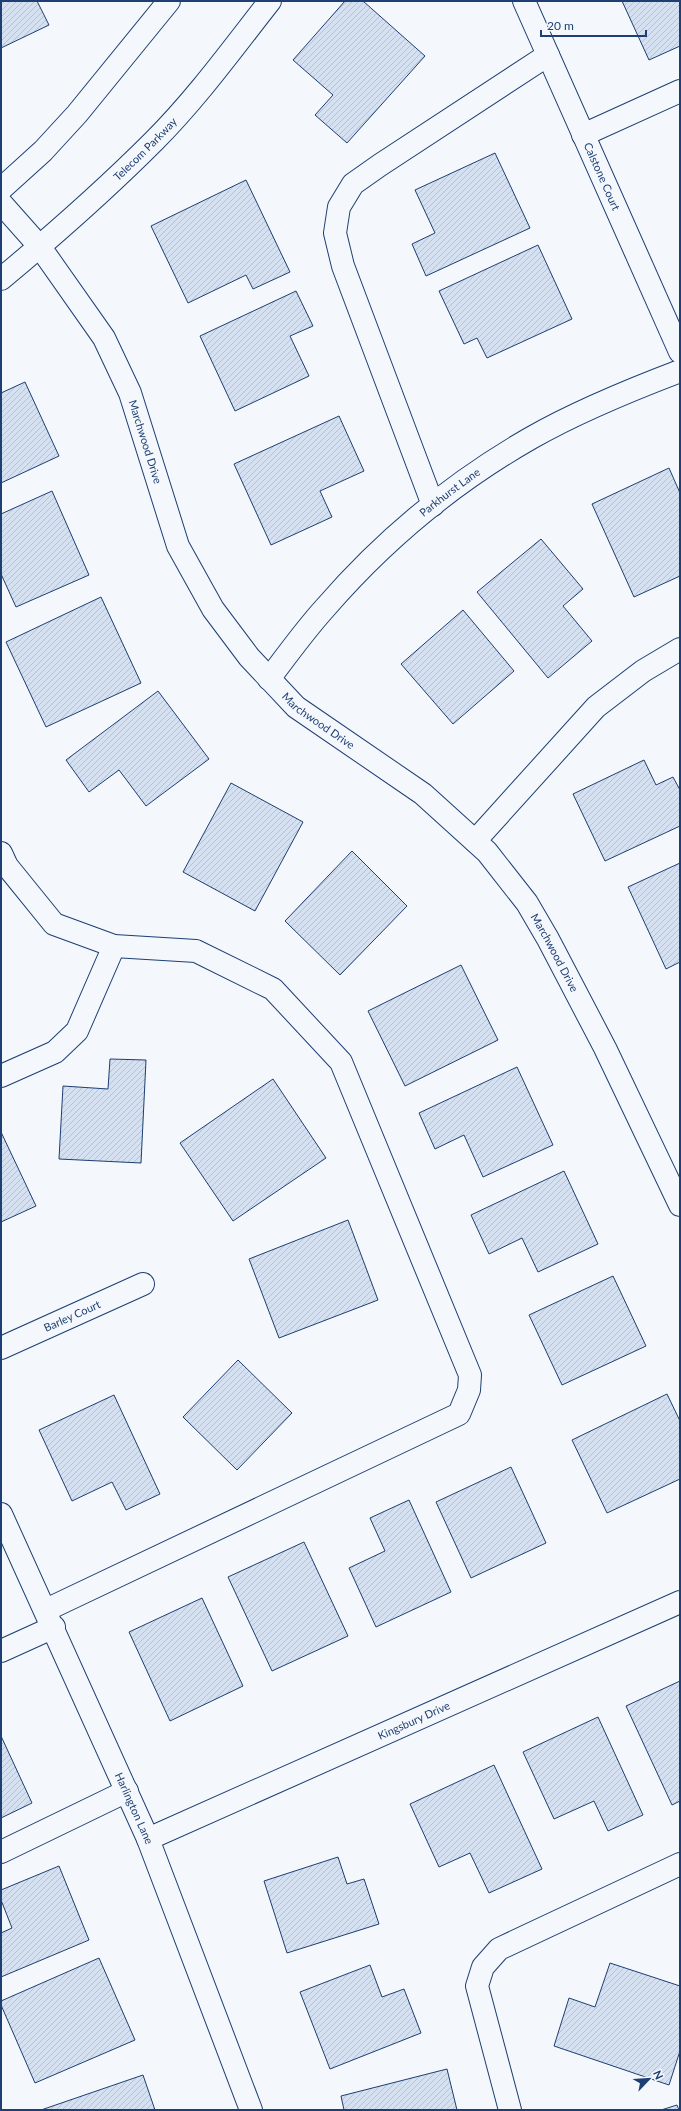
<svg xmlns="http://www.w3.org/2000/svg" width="681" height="2111" font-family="Lato,sans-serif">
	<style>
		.building { fill: url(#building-hatch); stroke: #1d3f73 }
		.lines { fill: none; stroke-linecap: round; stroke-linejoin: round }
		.minor-casing { stroke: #1d3f73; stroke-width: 24 }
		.minor { stroke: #f4f7fb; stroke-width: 22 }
		.labels { text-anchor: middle; stroke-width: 3; stroke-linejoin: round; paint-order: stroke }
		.street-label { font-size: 11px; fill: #1d3f73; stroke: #f4f7fb }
	</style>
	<defs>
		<pattern id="building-hatch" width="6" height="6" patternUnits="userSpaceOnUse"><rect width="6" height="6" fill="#d5e0f0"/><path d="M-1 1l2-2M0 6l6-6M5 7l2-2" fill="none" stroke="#b6c1d1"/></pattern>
	</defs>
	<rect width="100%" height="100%" fill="#f4f7fb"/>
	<path class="building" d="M1 1H37L49 25 1 48Z
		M345 1H363L425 56 347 143 315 115 333 95 293 60Z
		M622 1H680V46L649 60Z
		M495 153 530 228 426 276 412 244 435 233 415 190Z
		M246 180 290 272 253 289 246 275 188 303 151 226Z
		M538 245 572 319 487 358 477 338 464 344 439 291Z
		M296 291 313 326 290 336 309 376 235 411 200 336Z
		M25 382 59 456 1 483V393Z
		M339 416 364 471 320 491 332 517 271 545 234 464Z
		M669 468 680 493V576L634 597 592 504Z
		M52 491 89 575 16 607 1 574V514Z
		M541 539 583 589 563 606 592 641 548 678 477 592Z
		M101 597 141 683 46 727 6 642Z
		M463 610 514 671 453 724 401 664Z
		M158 691 209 759 146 806 119 770 89 792 66 760Z
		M644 760 656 785 673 777 680 790V826L605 861 573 794Z
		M231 783 303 822 255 911 183 872Z
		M352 851 407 906 340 975 285 921Z
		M680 863V962L666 969 628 887Z
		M461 965 498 1040 405 1086 368 1011Z
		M110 1059 146 1060 141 1163 59 1159 63 1086 108 1089Z
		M517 1067 553 1145 483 1177 464 1135 435 1149 419 1113Z
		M273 1079 326 1158 233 1221 180 1143Z
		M1 1132 36 1206 1 1222Z
		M564 1171 598 1244 538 1272 522 1238 489 1254 471 1215Z
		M348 1220 378 1300 279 1338 249 1259Z
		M613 1276 646 1346 562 1385 529 1315Z
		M238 1360 292 1413 237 1470 183 1417Z
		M667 1394 680 1421V1479L607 1513 572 1440Z
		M114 1395 160 1494 126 1510 112 1482 72 1501 39 1430Z
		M511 1467 546 1543 471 1578 436 1502Z
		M409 1500 451 1592 376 1627 349 1568 385 1551 370 1518Z
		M304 1542 348 1636 272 1671 228 1577Z
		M202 1598 243 1686 170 1721 129 1632Z
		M680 1681V1801L672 1805 626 1706Z
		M598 1717 643 1815 608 1831 594 1801 554 1819 523 1752Z
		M1 1736 32 1803 1 1818Z
		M494 1765 542 1869 489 1893 470 1853 439 1867 410 1804Z
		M338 1857 347 1884 364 1879 379 1924 287 1953 264 1881Z
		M59 1866 89 1940 1 1977V1933L12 1928 1 1900V1890Z
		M99 1958 135 2040 35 2083 1 2005V2001Z
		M610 1963 680 1986V2051L669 2085 554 2046 569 1998 595 2007Z
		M370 1965 382 1997 404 1989 421 2033 330 2069 300 1992Z
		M447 2069 457 2110H344L341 2096Z
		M143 2075 155 2110H41Z
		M677 2105 679 2110H661Z"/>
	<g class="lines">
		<defs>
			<g id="minor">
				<path id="s1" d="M524 1 680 352"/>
				<path d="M583 135 680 91"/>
				<path d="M1 189 43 151 77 114 169 1"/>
				<path id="s2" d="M1 203 40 247 104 338 130 393 178 546 213 609 249 657 296 707 423 794 487 852 527 903 548 939 605 1048 680 1205"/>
				<path id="s3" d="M1 279C54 235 106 189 154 141 197 98 233 48 270 1"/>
				<path d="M433 505 343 266 335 233 339 207 353 184 380 165 548 55"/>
				<path id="s4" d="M269 679C287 655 305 630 325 608 383 541 454 482 531 438 578 411 630 390 680 371"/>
				<path d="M475 841 596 707 643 671 680 649"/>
				<path d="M1 853 7 866 54 924 114 946 196 951 273 989 341 1062 470 1375 469 1390 459 1414 46 1610"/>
				<path d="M1 1076 55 1052 77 1031 114 946"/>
				<path id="s5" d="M1 1348 143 1284"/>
				<path id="s6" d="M1 1514 148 1839 251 2110"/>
				<path d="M1 1651 54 1627"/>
				<path id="s7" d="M148 1839 680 1602"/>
				<path d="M1 1852 127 1791"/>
				<path d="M510 2110 477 1986 483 1967 499 1949 680 1864"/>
			</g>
		</defs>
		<use href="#minor" class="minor-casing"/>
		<use href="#minor" class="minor"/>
	</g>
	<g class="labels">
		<g class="street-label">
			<text dy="4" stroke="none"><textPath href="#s3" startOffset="194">Telecom Parkway</textPath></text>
			<text dy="4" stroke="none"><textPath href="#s1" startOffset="192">Calstone Court</textPath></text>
			<text dy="4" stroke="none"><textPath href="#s2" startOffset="282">Marchwood Drive</textPath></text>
			<text dy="4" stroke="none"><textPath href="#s4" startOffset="261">Parkhurst Lane</textPath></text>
			<text dy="4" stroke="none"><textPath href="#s2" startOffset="618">Marchwood Drive</textPath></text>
			<text dy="4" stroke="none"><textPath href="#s2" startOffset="954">Marchwood Drive</textPath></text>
			<text dy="4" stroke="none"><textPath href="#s5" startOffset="78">Barley Court</textPath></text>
			<text dy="4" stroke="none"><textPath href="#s7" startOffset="291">Kingsbury Drive</textPath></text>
			<text dy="4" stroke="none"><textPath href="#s6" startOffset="323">Harlington Lane</textPath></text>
		</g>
	</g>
	<rect width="681" height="2111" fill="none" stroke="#1d3f73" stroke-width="4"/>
	<g transform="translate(649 2079) rotate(65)" stroke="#f4f7fb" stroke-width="3" paint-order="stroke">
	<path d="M0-3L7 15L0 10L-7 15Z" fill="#1d3f73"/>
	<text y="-6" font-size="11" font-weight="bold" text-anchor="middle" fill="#1d3f73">N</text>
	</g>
	<path d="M541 30v6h105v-6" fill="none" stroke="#1d3f73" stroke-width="2"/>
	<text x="547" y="30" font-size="12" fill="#1d3f73" stroke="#f4f7fb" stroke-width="3" paint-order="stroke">20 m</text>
</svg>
